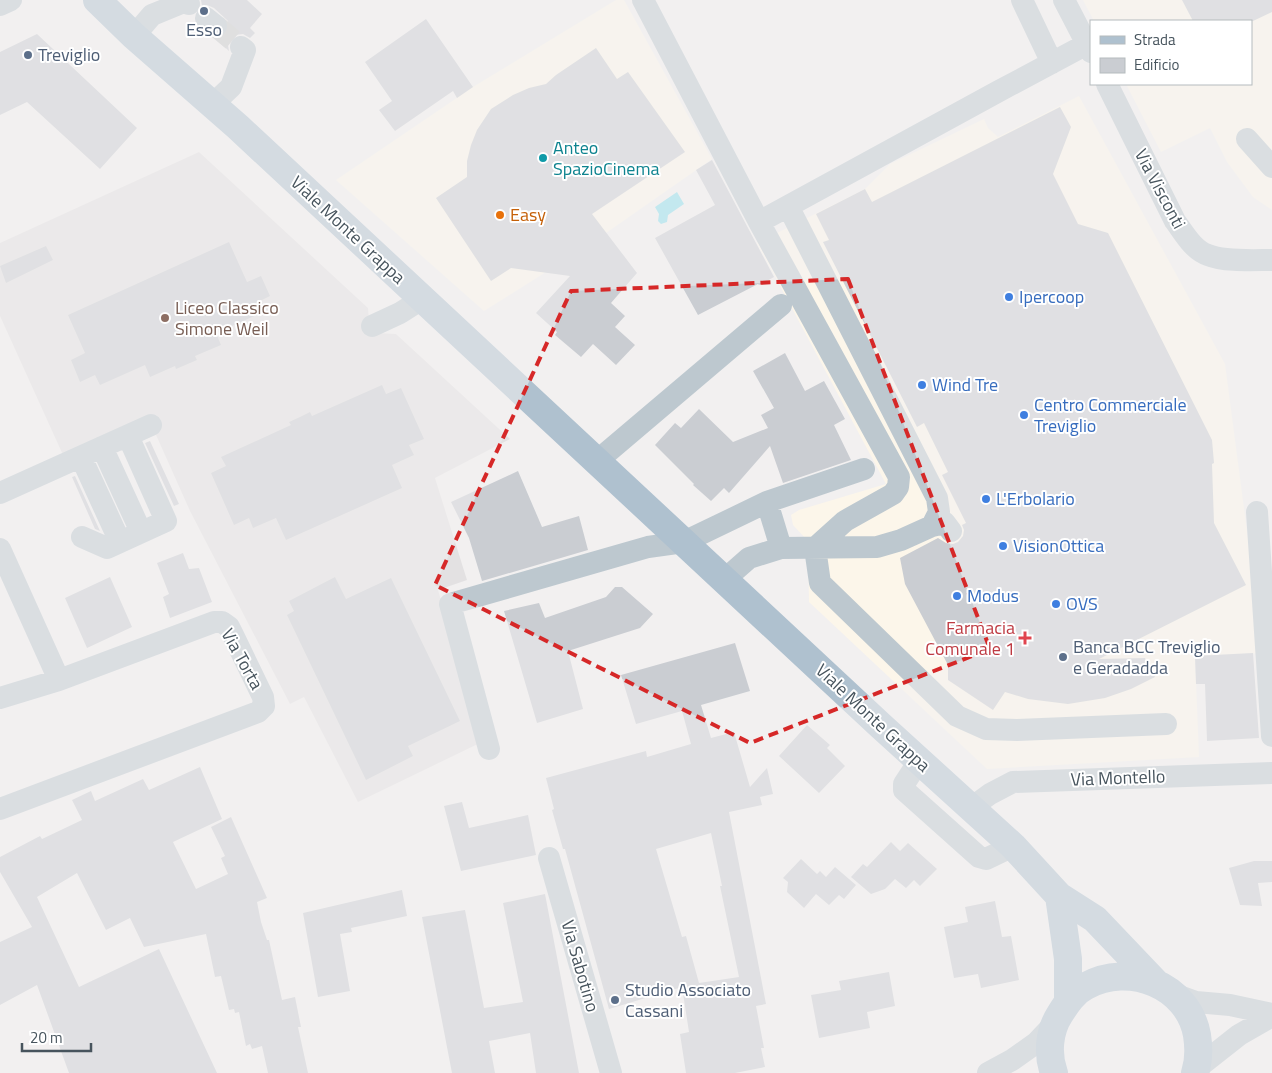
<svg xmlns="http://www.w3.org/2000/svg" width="1272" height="1073" font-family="'Titillium Web',sans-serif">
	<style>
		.commercial { fill: #fcf6ea }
		.education { fill: #e3e1e2 }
		.water { fill: #8bdeed }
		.building { fill: #cacdd2; fill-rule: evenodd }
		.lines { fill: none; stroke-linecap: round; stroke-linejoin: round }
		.minor-tunnel { stroke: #c7c9cb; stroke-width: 22; stroke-dasharray: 22 11; stroke-linecap: butt }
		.minor { stroke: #bdc8cf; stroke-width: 22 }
		.major { stroke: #afc1cf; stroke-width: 28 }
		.marked { fill: none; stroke: #d62828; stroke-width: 4; stroke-dasharray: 10 6; stroke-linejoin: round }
		.service-dot { fill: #5c6f8a; stroke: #fff; stroke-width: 2 }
		.culture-dot { fill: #0f9aa8; stroke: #fff; stroke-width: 2 }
		.food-dot { fill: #e8710a; stroke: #fff; stroke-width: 2 }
		.shop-dot { fill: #3f7fe0; stroke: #fff; stroke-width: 2 }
		.education-dot { fill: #8d6e63; stroke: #fff; stroke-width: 2 }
		.health-dot { fill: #e0444e; stroke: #fff; stroke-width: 2 }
		.labels { text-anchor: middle; stroke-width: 4; stroke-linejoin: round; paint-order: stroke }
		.service-label { font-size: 18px; fill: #4e5e75; stroke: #fff; text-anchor: start }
		.culture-label { font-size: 18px; fill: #0d838f; stroke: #fff; text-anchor: start }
		.street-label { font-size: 18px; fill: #47545d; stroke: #fff }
		.food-label { font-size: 18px; fill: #c56008; stroke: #fff; text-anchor: start }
		.shop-label { font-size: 18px; fill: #366cbe; stroke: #fff; text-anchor: start }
		.education-label { font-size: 18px; fill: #785e54; stroke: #fff; text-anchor: start }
		.health-label { font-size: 18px; fill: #be3a42; stroke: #fff; text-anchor: end }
	</style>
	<rect width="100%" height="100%" fill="#f2f0f0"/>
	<path class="commercial" d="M616 0H624L712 159 606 233 546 272 484 311 336 180 473 87Z
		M1083 0H1272V210L1253 197 1227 162 1210 128 1161 152 1126 84H1251V21H1094Z
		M1079 96 1225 364 1263 653 1195 656 1199 757 987 769 809 602 808 541 793 525 791 515 799 510 886 484 757 243 865 189 890 164 984 119 988 128 998 137Z"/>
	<path class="education" d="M199 152 368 308 369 320 378 333 396 334 510 439 435 478 467 580 438 590 482 742 358 802 304 697 290 704 190 511 148 417 63 455 0 316V243Z"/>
	<path class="water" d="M677 192 684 204 668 215 667 222 661 224 658 221 659 214 655 207Z"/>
	<path class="building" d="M201 0H247L262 14 250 28 255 33 250 38 243 34 235 35 230 40 228 45 229 51 216 39 221 38 226 34 229 27 228 21 214 8 207 5 202 6Z
		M1182 0H1272V12L1253 21H1193Z
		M426 19 473 87 457 98 453 91 395 131 379 110 392 101 365 62Z
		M37 34 137 128 100 169 27 102 0 115V52Z
		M596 48 617 79 628 72 685 152 592 214 637 273 611 303 625 316 615 327 635 345 616 365 593 344 581 357 555 335 557 332 536 313 570 276 511 268 491 281 436 198 467 177V161L471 145 477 130 491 109 513 95 529 88 546 84 556 75Z
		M1060 107 1071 127 1053 174 1078 224 1108 233 1212 440 1214 463 1212 464 1214 523 1246 585 1099 659 1145 658 1155 677 1131 689 1105 698 1068 704 1028 699 1005 692 993 710 948 680V665L905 584 900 558 938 538 946 543 953 544 958 542 963 536 964 530 962 525 966 523 942 475 948 472 924 423 917 427 823 242 829 240 816 214 865 189 872 202Z
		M712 160 774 277 759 285 758 284 698 315 655 238 715 205 696 170Z
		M229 242 247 282 261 276 270 296 256 303 261 313 216 333 221 345 195 356 197 360 176 369 175 366 150 377 145 365 100 385 95 375 80 382 71 360 85 353 68 315Z
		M46 246 53 260 6 283 0 266Z
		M785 353 805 391 824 381 845 419 834 425 851 460 783 483 770 446 729 493 724 488 711 501 693 485 694 484 655 445 675 423 681 428 699 409 733 442 768 428 761 415 774 408 753 371Z
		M382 385 386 394 401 388 424 439 409 445 414 455 392 465 402 488 286 540 276 518 253 528 249 518 234 525 211 473 226 466 221 457 291 425 289 422 300 417 310 412 312 416Z
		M150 441 179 504 174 506 145 443Z
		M518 471 542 527 579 516 588 550 482 581 469 538 451 502Z
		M75 476 100 531 95 529 72 477Z
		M183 553 189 569 199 568 212 602 170 618 163 597 169 594 157 563Z
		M110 577 132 627 87 648 65 598Z
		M335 577 346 599 391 578 460 721 408 746 413 756 366 780 287 615 294 611 289 601Z
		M615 587H622L653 614 640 628 568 651 583 709 537 723 504 611 539 603 545 618 606 597Z
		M735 643 750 691 701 705 711 738 734 732 750 787 767 768 773 794 760 797 762 805 729 812 766 1004 756 1006 764 1048H761L765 1067 735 1073H686L680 1034 689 1032 682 987 609 1009 565 849H563L552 810 554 809 546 778 646 751 647 757 691 744 682 711 636 724 621 675ZM711 833 722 886H720L739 977 699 983 686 936 682 937 656 849Z
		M1253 653 1259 738 1207 741 1205 684H1196L1195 656Z
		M807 725 830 745 827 748 845 766 819 793 779 756Z
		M200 767 222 819 173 842 196 889 228 874 221 858 225 856 211 827 231 817 267 898 257 902 261 922 267 940H269L282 1000 295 997 301 1027H298L308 1073H268L262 1046 252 1049 250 1044 246 1046 239 1012 235 1013 234 1009 229 1010 221 976 215 977 206 934 144 947 130 918 106 930 77 873 37 897 79 987 159 949 217 1073H69L37 985 0 1005V942L32 927 0 872V857L40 836 42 839 82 820 72 800 91 791 95 801 143 779 149 790Z
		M462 802 469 828 528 815 536 855 461 871 444 806Z
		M891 842 900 851 908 843 937 869 920 886 914 880 906 888 895 879 885 889 871 894 851 877 863 864 867 867Z
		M801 859 817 874 820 871 826 877 835 867 856 885 844 899 839 895 829 905 816 894 804 908 787 892 788 882 783 878Z
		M1254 861H1272V882L1258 883 1262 906 1240 905 1229 868Z
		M402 890 407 916 351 928 352 932 340 934 350 991 318 997 303 913Z
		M545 894 579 1073H536L530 1033 489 1041 495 1073H452L422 917 465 910 484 1008 523 1002 503 903Z
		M995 901 1002 937 1011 936 1019 980 981 988 978 974 954 978 944 927 968 922 965 907Z
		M889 972 895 1006 867 1012 870 1028 819 1038 811 995 841 990 839 981Z"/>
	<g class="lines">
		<path class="minor-tunnel" d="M216 26 241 47"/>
		<path class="minor" d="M643 0 759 222 899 477 898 487 893 494 845 521 815 548 820 583 957 716 986 729 1017 730 1166 724
			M1022 0 1052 63
			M1064 0 1091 52
			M0 5 11 0
			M206 18 216 26
			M134 36 152 15 186 1 189 4
			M1107 84 1175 221C1184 233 1193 250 1208 255 1225 262 1254 260 1272 260
			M213 104 231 87 245 50 241 47
			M1247 139 1272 167
			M788 206 937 498 939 512 932 526
			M759 222 999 91 1087 44
			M372 326 400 313 422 299
			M102 447 141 532
			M81 457 120 542
			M597 461 781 305
			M0 493 151 425
			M1257 512 1272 736
			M82 537 107 548 166 521 128 436
			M781 548 877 547 901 540 932 526 945 523 951 531
			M0 549 59 680
			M724 580 749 558 781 548 767 502
			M0 698 59 680 214 622H222L229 627 233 635 263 697 264 706 258 712 0 809
			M489 749 450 604 648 547 684 542 767 502 864 469
			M919 761 904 784V790L979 857 986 859 1013 846
			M971 808 990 794 1013 782 1272 773
			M549 858 611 1073
			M1174 994 1196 1002 1230 1005 1272 1014
			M1196 1069 1239 1035 1272 1016
			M988 1073 1012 1060 1036 1043 1055 1023"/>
		<path class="major" d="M97 0 134 36 238 127 881 726 1013 846 1059 896 1095 919 1155 982
			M1059 896 1068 959V1001
			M1054 1073C1047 1054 1049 1031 1060 1014 1067 1003 1074 992 1086 986 1129 962 1188 985 1197 1035 1199 1048 1199 1061 1195 1073"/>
	</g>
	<path d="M0 0H1272V1073H0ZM848 279 990 649 750 743 435 585 571 291Z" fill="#f2f0f0" fill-opacity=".55" fill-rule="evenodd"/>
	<path class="marked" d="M848 279 990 649 750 743 435 585 571 291Z"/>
	<g class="service-dot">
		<circle cx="204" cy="11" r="5"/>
		<circle cx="28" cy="55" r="5"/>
		<circle cx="1063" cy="657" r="5"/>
		<circle cx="615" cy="1000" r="5"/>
	</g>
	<circle class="culture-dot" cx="543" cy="158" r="5"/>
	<circle class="food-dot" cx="500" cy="215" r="5"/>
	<g class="shop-dot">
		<circle cx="1009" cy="297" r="5"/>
		<circle cx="922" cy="385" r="5"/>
		<circle cx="1024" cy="415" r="5"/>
		<circle cx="986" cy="499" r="5"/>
		<circle cx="1003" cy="546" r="5"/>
		<circle cx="957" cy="596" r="5"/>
		<circle cx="1056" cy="604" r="5"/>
	</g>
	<circle class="education-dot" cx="165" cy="318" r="5"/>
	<path class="health-dot" d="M1022.5 630.5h5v5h5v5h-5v5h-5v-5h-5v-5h5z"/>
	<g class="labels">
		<g class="service-label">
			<text x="204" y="36" text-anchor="middle">Esso</text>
			<text x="38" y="61">Treviglio</text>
			<text x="1073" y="653">Banca BCC Treviglio<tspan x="1073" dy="21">e Geradadda</tspan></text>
			<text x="625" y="996">Studio Associato<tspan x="625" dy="21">Cassani</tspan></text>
		</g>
		<g class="culture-label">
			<text x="553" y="154">Anteo<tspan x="553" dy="21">SpazioCinema</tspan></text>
		</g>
		<g class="street-label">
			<text transform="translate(1160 189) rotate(62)" y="6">Via Visconti</text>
			<text transform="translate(348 230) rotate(43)" y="6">Viale Monte Grappa</text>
			<text transform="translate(242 659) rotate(61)" y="6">Via Torta</text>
			<text transform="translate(873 718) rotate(43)" y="6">Viale Monte Grappa</text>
			<text transform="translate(1118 778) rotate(-2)" y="6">Via Montello</text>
			<text transform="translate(580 966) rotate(74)" y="6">Via Sabotino</text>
		</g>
		<g class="food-label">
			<text x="510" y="221">Easy</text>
		</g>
		<g class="shop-label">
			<text x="1019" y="303">Ipercoop</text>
			<text x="932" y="391">Wind Tre</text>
			<text x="1034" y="411">Centro Commerciale<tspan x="1034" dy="21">Treviglio</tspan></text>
			<text x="996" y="505">L'Erbolario</text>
			<text x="1013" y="552">VisionOttica</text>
			<text x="967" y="602">Modus</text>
			<text x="1066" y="610">OVS</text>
		</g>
		<g class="education-label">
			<text x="175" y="314">Liceo Classico<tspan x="175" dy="21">Simone Weil</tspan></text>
		</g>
		<g class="health-label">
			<text x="1015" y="634">Farmacia<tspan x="1015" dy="21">Comunale 1</tspan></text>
		</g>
	</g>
	<rect x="1090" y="20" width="162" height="65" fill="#ffffff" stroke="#b5bbbe"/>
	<rect x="1100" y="36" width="25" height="8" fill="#afc1cf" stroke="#b5bbbe"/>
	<text x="1134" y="45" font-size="15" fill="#47545d">Strada</text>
	<rect x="1100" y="58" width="25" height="15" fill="#cacdd2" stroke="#b5bbbe"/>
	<text x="1134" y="70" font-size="15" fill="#47545d">Edificio</text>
	<path d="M22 1043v8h69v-8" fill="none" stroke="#47545d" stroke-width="2.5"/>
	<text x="30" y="1043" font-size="15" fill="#47545d" stroke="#ffffff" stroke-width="4" paint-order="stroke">20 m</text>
</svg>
